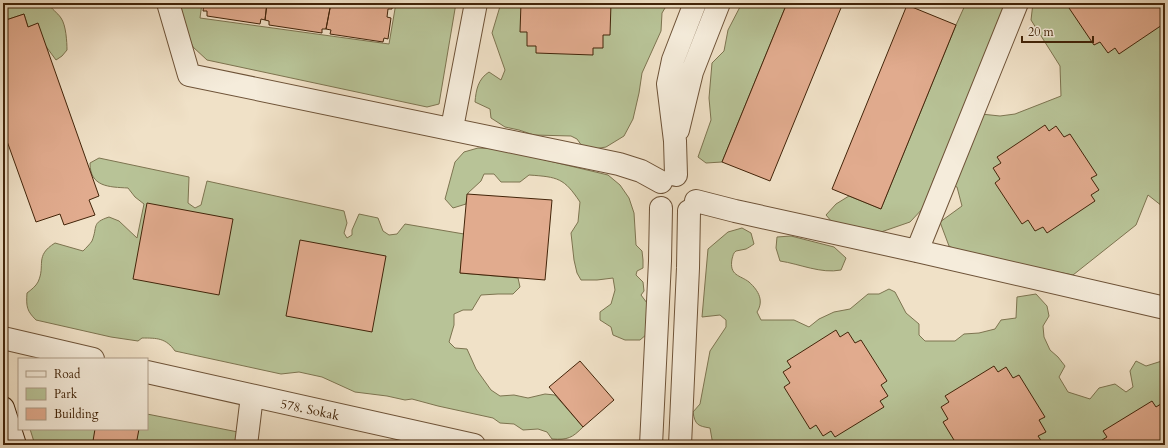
<svg xmlns="http://www.w3.org/2000/svg" width="1168" height="448" font-family="Cardo,serif">
	<style>
		.green { fill: #b8c397; stroke: #7d7450 }
		.building { fill: #e1ab8e; stroke: #422409 }
		.lines { fill: none; stroke-linecap: round; stroke-linejoin: round }
		.minor-casing { stroke: #6e5338; stroke-width: 24 }
		.tertiary-casing { stroke: #6e5338; stroke-width: 24 }
		.secondary-casing { stroke: #422409; stroke-width: 24 }
		.minor { stroke: #f5ecdb; stroke-width: 22 }
		.tertiary { stroke: #f5ecdb; stroke-width: 22 }
		.secondary { stroke: #f5ecdb; stroke-width: 22 }
		.labels { text-anchor: middle; stroke-width: 4; stroke-linejoin: round; paint-order: stroke }
		.street-label { font-size: 13px; fill: #422409; stroke: #f5ecdb }
	</style>
	<rect width="100%" height="100%" fill="#f0e1c7"/>
	<filter id="stains"><feTurbulence type="fractalNoise" baseFrequency=".005" numOctaves="4"/><feColorMatrix values="0 0 0 0 .2 0 0 0 0 .09 0 0 0 0 .02 0 0 0 .5 -.17"/></filter>
	<radialGradient id="worn" r=".72"><stop offset=".6" stop-color="#630" stop-opacity="0"/><stop offset="1" stop-color="#630" stop-opacity=".3"/></radialGradient>
	<path class="green" d="M3 3H48C52 10 57 12 61 18 66 25 67 42 67 50L62 56 56 60 45 45 37 24 28 27 24 14 3 21Z
		M176 3H202L200 18 389 44 396 3H456L439 104 427 107 207 60 193 47 179 15Z
		M501 3H668L662 13 661 31 642 73 639 93 633 119 624 136 606 147 594 149 582 146 577 139 571 136 534 135 519 130 505 127 491 118 490 109 475 102C476 90 478 79 489 72L501 80 505 70 492 33Z
		M742 3H787L722 162 706 163 698 157 711 120 709 98 712 63 724 51 728 30Z
		M966 3H1006L962 112 1000 116 1015 114 1061 96 1060 66 1031 20 1033 3H1165V211L1162 206 1148 195 1136 225 1073 275 964 254 949 246 940 222 962 206 957 187 934 178 926 205 910 222 881 232 832 222 826 215 836 204 849 196 881 209 956 25Z
		M478 148 499 149 608 175 620 185 629 198 634 213 636 245 642 251 643 260V268L637 271 636 275 643 282 644 291 641 295 647 303V334L640 340H625L613 335 611 327 600 320V312L611 304 615 290 613 278 597 280H581L577 273 574 260 571 233 578 222 580 202C564 178 558 177 529 175L520 182H501L494 174H484L481 181 468 193 466 204 453 208 445 199 455 162 464 152Z
		M99 158 189 177 188 203 195 208 201 205 207 181 344 211 347 223 344 233 347 238 352 235V230L359 214 378 218 383 231 389 235 397 234 405 224 464 234 460 273 518 278 520 287 513 294H498L481 295 472 310H463L454 314V325L449 342 455 348 467 349 476 369 491 390 500 396 514 395 528 398 545 394 555 395 583 427C572 438 568 440 552 439L547 432 538 429 523 430 514 424 500 423 493 418 438 406 412 399 405 400 387 396 355 392 322 377 299 372 281 374 175 351C166 338 157 338 142 338L138 341 111 337 36 320C27 311 26 307 27 293 31 290 36 286 38 282 46 265 34 256 55 243L83 251C86 248 90 244 92 241 98 226 91 223 109 217L119 221 137 238 144 204 135 197 128 188C109 187 90 187 90 163Z
		M742 228 751 233 754 244C751 246 748 248 746 249 743 250 739 250 736 251 733 253 733 256 732 259 729 276 740 275 749 282 759 291 764 301 757 312L761 320H794L809 327 819 319 834 312 850 309 868 294H879L889 289 895 292 906 313 919 324V335L925 341H955L964 334 979 333 995 329 1001 320 1016 318 1017 297 1036 294 1047 306 1049 316 1043 326 1044 337 1050 350 1058 357 1065 366 1059 377 1068 392 1090 399 1099 388 1115 384 1126 392 1133 387 1130 371 1136 361 1146 366 1165 360V358V445H713L710 428C698 426 695 425 693 412L700 404 710 351 726 327V320L720 315 702 317 708 249 728 232Z
		M791 236 834 247 846 258 841 270C821 274 800 264 780 261L776 248 777 237Z
		M147 414 238 432 235 445H35L30 429H147Z"/>
	<path class="building" d="M204 3H267L265 20 261 19 260 24 207 16V11H203Z
		M267 3H331L326 29H322V33L269 25V21L265 20Z
		M331 3H393L392 9H388L387 17 391 18 388 39 384 38 383 42 330 34 331 30 326 29Z
		M521 3H611L610 35H603V48H593V55L536 53V46H527V32H520Z
		M787 3H843L770 181 722 162Z
		M1070 3H1165V15L1163 16 1165 18V23L1119 54 1115 48 1108 53 1100 42 1094 45 1067 5Z
		M907 5 956 25 881 209 832 189Z
		M24 14 28 27 38 23 99 196 89 200 95 215 64 225 60 214 36 222 3 130V21Z
		M1045 125 1049 131 1056 126 1064 137 1070 134 1097 175 1091 178 1099 190 1091 195 1095 201 1047 233 1043 227 1035 231 1028 220 1022 224 995 183 1000 179 993 168 1001 163 997 157Z
		M467 194 552 200 545 280 460 273Z
		M147 203 233 219 219 295 133 279Z
		M300 240 386 256 372 332 286 316Z
		M836 330 840 337 848 332 855 343 861 340 887 381 881 385 888 396 880 401 884 407 835 437 831 431 823 436 816 425 810 429 784 387 790 383 783 372 791 367 787 361Z
		M580 361 614 400 583 427 549 387Z
		M994 366 998 372 1006 367 1013 378 1019 375 1045 417 1039 420 1046 432 1038 436 1042 442 1038 445H957L943 422 948 419 941 407 949 402 945 396Z
		M1152 401 1156 407 1164 402 1165 404V445H1101L1099 442 1107 437 1103 431Z
		M95 429H139L136 445H114L93 441Z"/>
	<g class="lines">
		<defs>
			<path id="minor" d="M168 3 189 75 619 164 641 171 661 182
				M452 128 476 3
				M678 130 692 72 719 3
				M676 175 675 141 668 84 673 60 695 3
				M696 201 735 211 917 251 1165 308
				M917 251 1017 3
				M246 445 252 396
				M651 445 660 261 661 208
				M680 445 688 268 689 211"/>
			<path id="tertiary" d="M3 338 93 359
				M147 372 474 445"/>
			<path id="secondary" d="M3 408 15 445"/>
		</defs>
		<use href="#minor" class="minor-casing"/>
		<use href="#tertiary" class="tertiary-casing"/>
		<use href="#secondary" class="secondary-casing"/>
		<use href="#minor" class="minor"/>
		<use href="#tertiary" class="tertiary"/>
		<use href="#secondary" class="secondary"/>
	</g>
	<g class="labels">
		<g class="street-label">
			<text transform="translate(310 409) rotate(12)" y="5">578. Sokak</text>
		</g>
	</g>
	<rect width="1168" height="448" fill="none" stroke="#f0e1c7" stroke-width="16"/>
	<rect x="4" y="4" width="1160" height="440" fill="none" stroke="#422409" stroke-width="2"/>
	<rect x="8" y="8" width="1152" height="432" fill="none" stroke="#422409"/>
	<rect x="18" y="358" width="130" height="72" fill="#f5ecdb" stroke="#ad9c87"/>
	<rect x="26" y="371" width="20" height="6" fill="#f5ecdb" stroke="#ad9c87"/>
	<text x="54" y="378" font-size="12" fill="#422409">Road</text>
	<rect x="26" y="388" width="20" height="12" fill="#b8c397" stroke="#ad9c87"/>
	<text x="54" y="398" font-size="12" fill="#422409">Park</text>
	<rect x="26" y="408" width="20" height="12" fill="#e1ab8e" stroke="#ad9c87"/>
	<text x="54" y="418" font-size="12" fill="#422409">Building</text>
	<path d="M1022 36v6h71v-6" fill="none" stroke="#422409" stroke-width="2"/>
	<text x="1028" y="36" font-size="12" fill="#422409" stroke="#f5ecdb" stroke-width="3" paint-order="stroke">20 m</text>
	<rect width="100%" height="100%" filter="url(#stains)"/>
	<rect width="100%" height="100%" fill="url(#worn)"/>
</svg>
